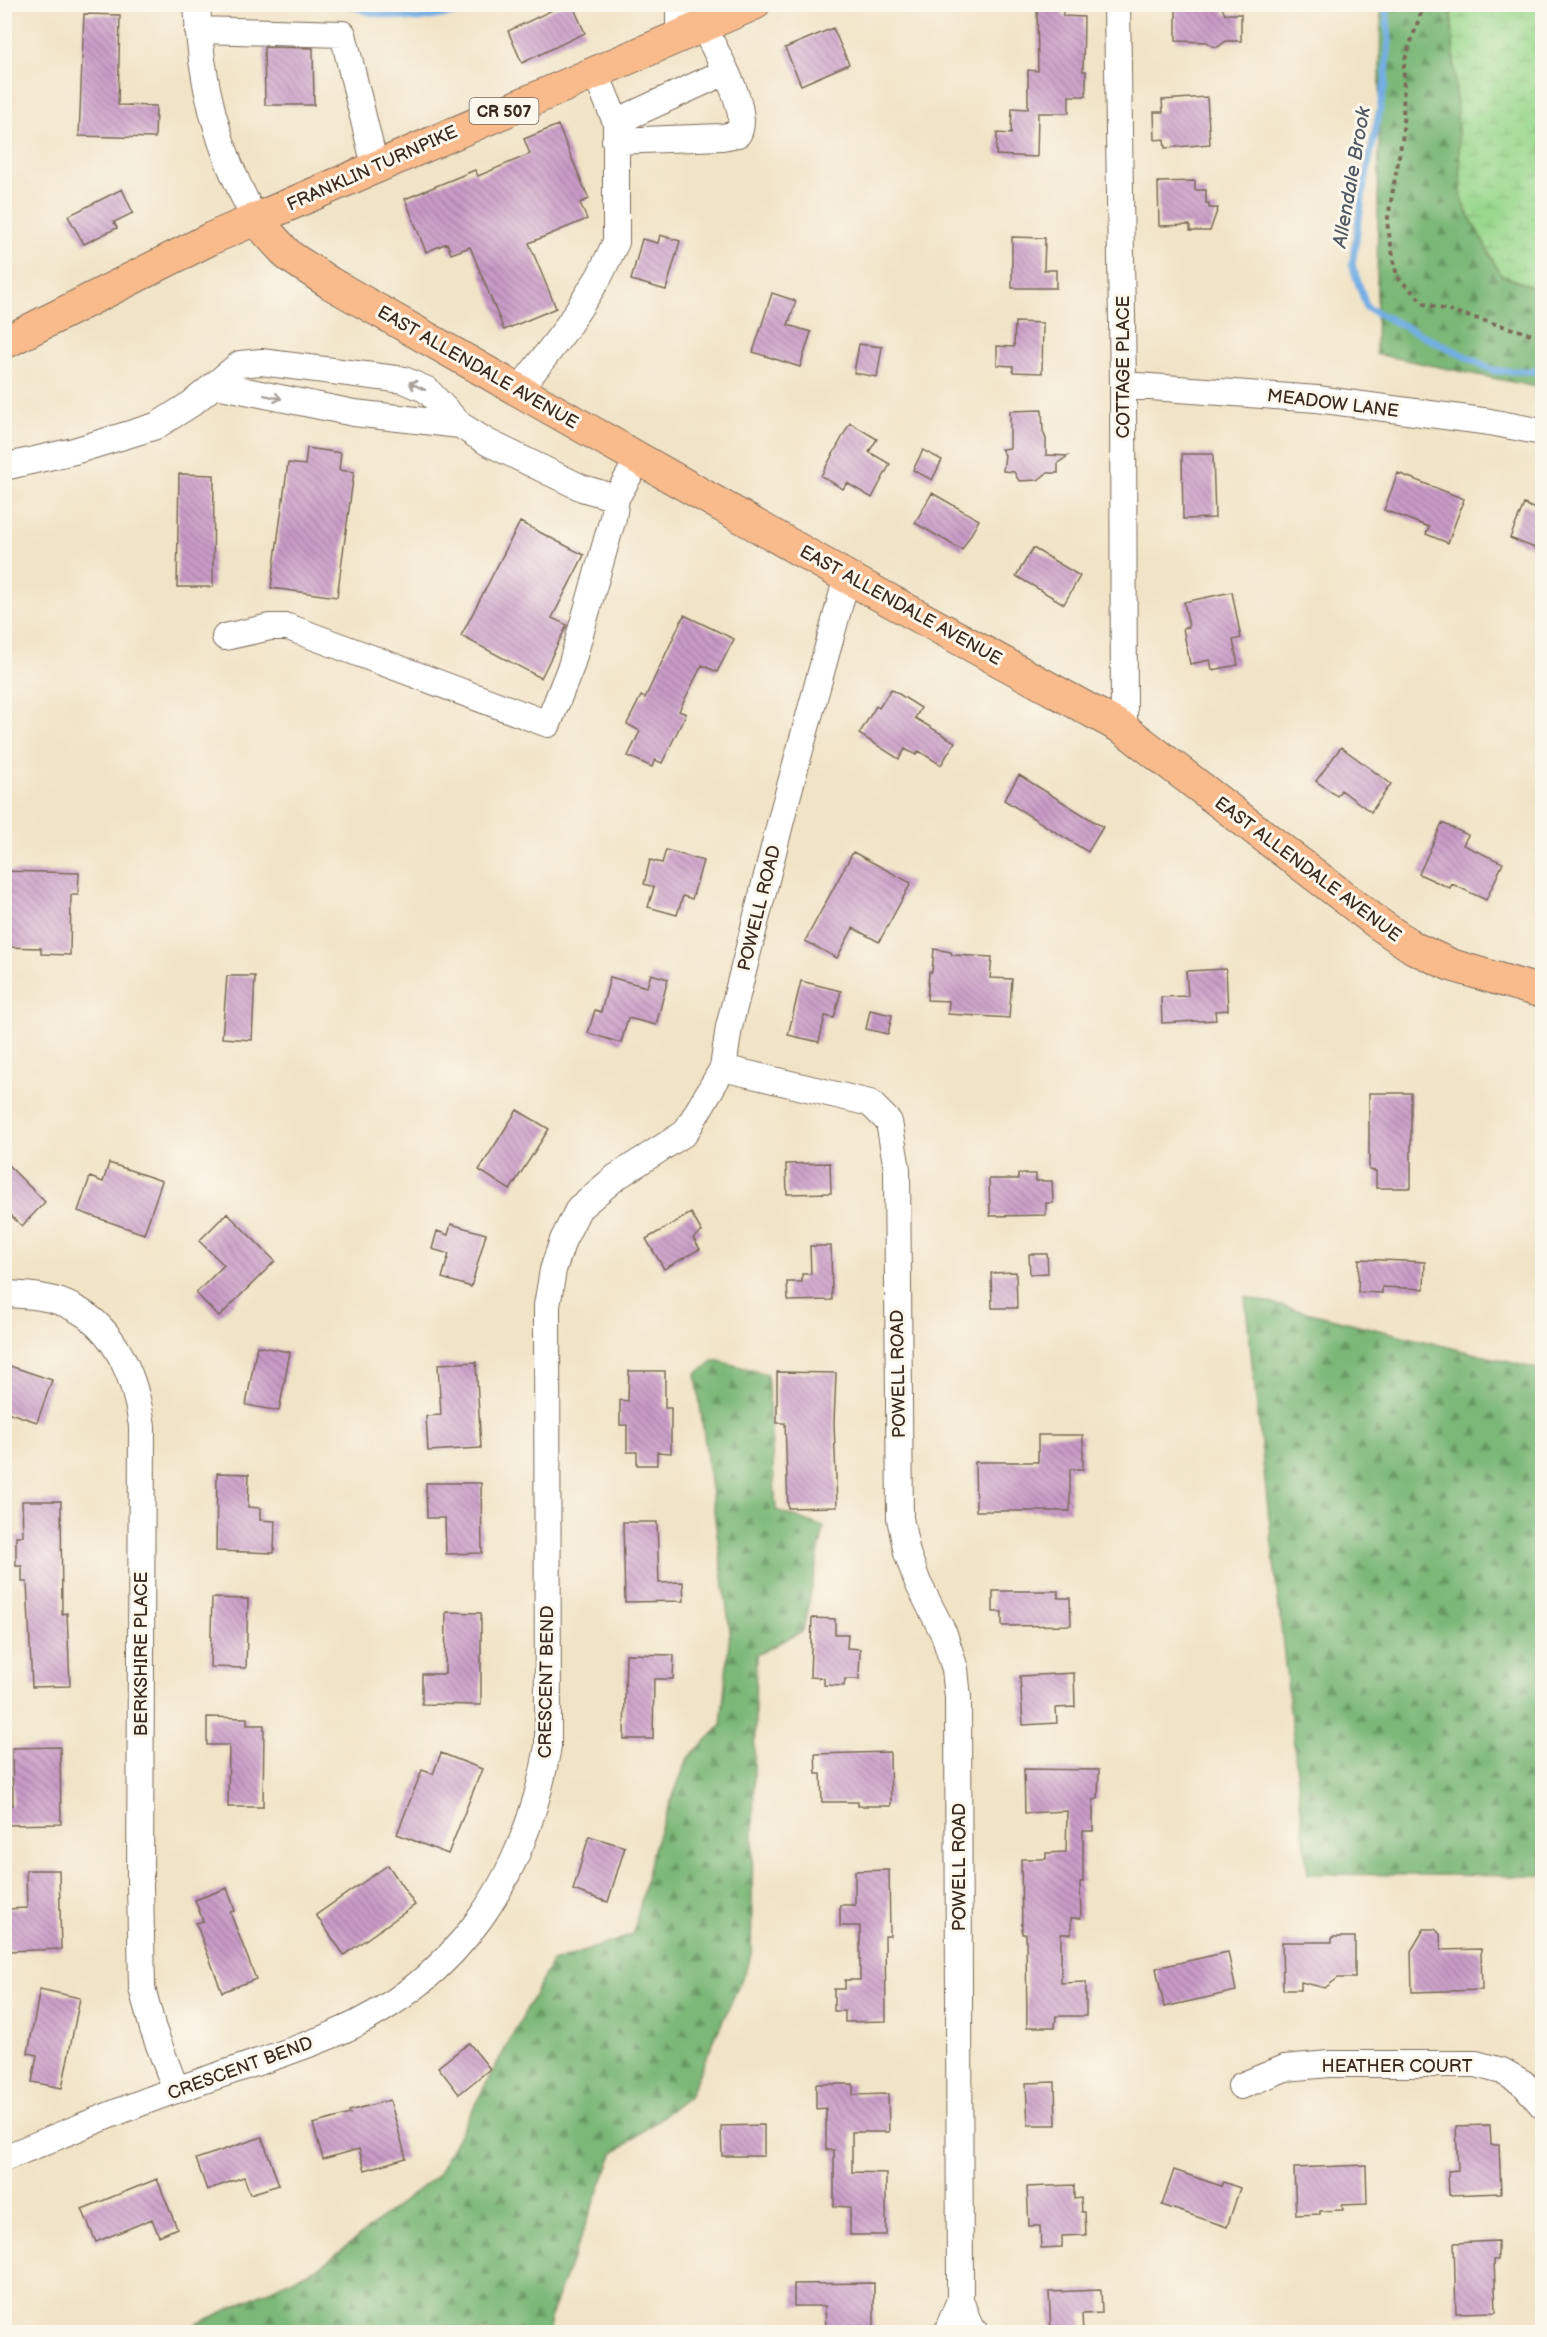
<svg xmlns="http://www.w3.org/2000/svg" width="1547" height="2337" font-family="'Balsamiq Sans',sans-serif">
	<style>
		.forest { fill: url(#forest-firs); stroke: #5b714b; stroke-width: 1.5 }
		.wetland { fill: url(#wetland-marsh); stroke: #6a8156; stroke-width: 1.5 }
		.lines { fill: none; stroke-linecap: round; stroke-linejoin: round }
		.stream { stroke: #73aee4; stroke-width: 7 }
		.building { fill: url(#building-back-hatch) }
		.minor-casing { stroke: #7b6b59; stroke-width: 28 }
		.major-casing { stroke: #7b6b59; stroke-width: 34 }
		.path { stroke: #7b6b59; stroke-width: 4; stroke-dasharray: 4.5 4.5; stroke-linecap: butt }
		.minor { stroke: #fff; stroke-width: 26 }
		.major { stroke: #fabb8c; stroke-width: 32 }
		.oneway { stroke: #a79f9a }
		.labels { text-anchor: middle; stroke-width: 6; stroke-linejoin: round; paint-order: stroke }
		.shield { fill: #fbf7ec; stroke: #75685c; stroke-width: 1.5 }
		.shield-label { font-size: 16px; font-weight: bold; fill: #3b2a1e }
		.street-label { font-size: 18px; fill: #3b2a1e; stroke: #fbf7ec }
		.water-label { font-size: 20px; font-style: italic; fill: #4f5863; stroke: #fbf7ec }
	</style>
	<defs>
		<pattern id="forest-firs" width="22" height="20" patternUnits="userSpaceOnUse" patternTransform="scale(1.5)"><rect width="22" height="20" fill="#7bb878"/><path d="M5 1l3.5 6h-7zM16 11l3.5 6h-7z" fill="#669662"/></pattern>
		<pattern id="wetland-marsh" width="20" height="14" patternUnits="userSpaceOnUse" patternTransform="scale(1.5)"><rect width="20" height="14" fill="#9ad88d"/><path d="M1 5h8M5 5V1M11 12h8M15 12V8" fill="none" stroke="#86ba79"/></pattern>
		<pattern id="building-back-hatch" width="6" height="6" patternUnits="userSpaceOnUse" patternTransform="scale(1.5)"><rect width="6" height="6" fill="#c99bc7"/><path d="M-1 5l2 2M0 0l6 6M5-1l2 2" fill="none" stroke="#a47fa1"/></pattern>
	</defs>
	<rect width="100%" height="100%" fill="#fbf7ec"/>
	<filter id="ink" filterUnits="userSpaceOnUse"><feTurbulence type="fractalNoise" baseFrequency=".0167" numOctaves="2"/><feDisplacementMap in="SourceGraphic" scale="12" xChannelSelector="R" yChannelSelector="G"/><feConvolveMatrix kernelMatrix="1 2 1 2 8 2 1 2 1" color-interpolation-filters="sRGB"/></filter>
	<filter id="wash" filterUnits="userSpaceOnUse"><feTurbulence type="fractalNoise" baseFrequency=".008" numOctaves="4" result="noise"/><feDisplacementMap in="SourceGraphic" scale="24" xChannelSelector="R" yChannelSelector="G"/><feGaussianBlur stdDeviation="1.35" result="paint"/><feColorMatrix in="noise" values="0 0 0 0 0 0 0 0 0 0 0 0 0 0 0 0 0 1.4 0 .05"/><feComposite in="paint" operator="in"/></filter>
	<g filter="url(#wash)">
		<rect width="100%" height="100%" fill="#f1e3c6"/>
		<path class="forest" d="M1381 5H1451L1462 202 1501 275 1542 290V388L1376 354Z
			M1245 1297 1542 1370V1876L1308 1874Z
			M715 1360 767 1374 776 1510 824 1527 803 1631 756 1655 751 1958 689 2096 613 2154 550 2316V2332H186L188 2328 321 2266 437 2175 552 1962 633 1935 654 1845 688 1758 721 1726 730 1631 696 1374Z"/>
		<path class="wetland" d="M1451 5H1542V290L1501 275 1462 202Z"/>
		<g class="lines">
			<path class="stream" d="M345 4 373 13 417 19 509 4
				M1386 4 1389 41 1385 84 1364 186 1352 265 1367 308 1495 371H1542"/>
		</g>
		<g id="blocks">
			<path class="building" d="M565 4H572L585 33 522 63 508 31Z
				M1037 4H1063V16L1084 17 1083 71H1086V96H1069V113H1038L1037 157 996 155 997 133 1011 134 1012 108 1028 109V70L1038 71Z
				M1176 4H1214L1222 8 1225 14H1241V41H1226L1218 47 1212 46 1207 42 1176 41Z
				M84 14 120 15 118 105 156 106 155 138 79 136Z
				M833 28 849 64 801 85 785 48Z
				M264 47 313 48 314 105H265Z
				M1207 97 1210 144 1165 148 1164 139 1155 140 1154 112H1163L1162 100Z
				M558 125 589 199 580 203 587 219 529 243 556 308 504 330 470 247 451 254 447 243 426 252 405 199 475 170 478 176 530 154 524 139Z
				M1195 181V190H1206V203H1209V208H1218L1210 231H1190V225L1159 226 1158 182Z
				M122 189 133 213 114 222 117 228 84 244 68 216Z
				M660 235 680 241 666 290 631 280 642 239 658 243Z
				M1012 237 1045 238 1044 270H1056V288H1012Z
				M772 293 796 301 788 325 811 332 800 367 753 352Z
				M1015 322 1043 323 1042 373 1013 372V366L997 365V346L1014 347Z
				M859 344 882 347 877 377 854 373Z
				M1042 410 1043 431 1046 439V455L1068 456 1058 463V473H1047L1038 480 1019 481 1014 472 1003 471 1005 455 1001 449 1010 448V411Z
				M850 423 877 439 869 452 890 464 872 498 847 483 843 489 821 476Z
				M307 448 341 453 339 470 354 472 337 597 271 588 288 463 305 465Z
				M923 450 942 460 932 480 913 470Z
				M1182 454H1213L1215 518 1183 519Z
				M1398 473 1464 499 1448 543 1426 534 1429 527 1384 510Z
				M179 474 214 475 213 587H177Z
				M932 493 979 520 962 550 915 523Z
				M1524 504 1542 512V551L1510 538Z
				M520 522 584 555 552 618 567 625 541 678 461 636Z
				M1033 548 1080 576 1064 604 1016 576Z
				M1232 592 1241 638 1233 640 1238 665 1212 670 1210 660 1190 664 1183 628 1189 627 1184 602Z
				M684 615 734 639 717 672 702 665 679 711 686 714 662 763 655 760 652 767 628 756 640 731 627 724 641 696 645 698Z
				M891 689 921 708 915 718 955 742 941 765 919 751 916 755 905 749 899 759 859 734 876 706 879 708Z
				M1341 747 1391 784 1371 812 1341 790 1337 796 1316 781Z
				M1019 775 1103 827 1088 852 1004 800Z
				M1442 823 1468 835 1463 845 1503 863 1486 900 1452 884 1450 888 1419 874Z
				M666 850 703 861 692 899 683 896 677 915 648 907 654 887 644 884 650 860 662 863Z
				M853 852 911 883 879 942 853 928 837 958 805 941Z
				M4 871 79 873 78 895H71L70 955 41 954V948L4 947Z
				M934 949 951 952 952 955 992 957 990 978 1012 979 1009 1018 948 1014 949 1001 927 1000 929 972H932Z
				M1226 969 1228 1010 1215 1011 1216 1020 1162 1023 1161 997 1188 996 1186 971Z
				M651 974 668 979 656 1025 628 1018 621 1043 588 1033 595 1010 601 1012 610 977 647 987Z
				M227 976H255L252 1040 222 1038Z
				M801 981 841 991 834 1018 825 1016 819 1042 788 1035Z
				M870 1010 892 1015 888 1034 866 1029Z
				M1369 1093H1411V1188H1376V1171L1369 1170Z
				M517 1110 549 1129 510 1190 479 1170Z
				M4 1161 45 1202 22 1226 4 1209Z
				M109 1163 162 1181 144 1234 78 1211 90 1177 103 1182Z
				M830 1163 831 1193 787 1194 786 1164Z
				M1018 1174H1036V1181H1052L1053 1203H1046V1215L990 1216 989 1179H1018Z
				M227 1213 275 1261 219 1317 196 1293 224 1265 199 1241Z
				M691 1213 702 1232 693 1238 700 1249 664 1269 646 1239Z
				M451 1224 486 1234 471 1287 442 1278 449 1254 432 1249 437 1231 448 1235Z
				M810 1246H831L832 1300 788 1301 787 1282H802V1274H811Z
				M1029 1254H1047L1048 1273 1030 1274Z
				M1359 1259 1425 1262 1424 1289 1382 1287V1293L1358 1292Z
				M1016 1272 1017 1308H992L991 1273Z
				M257 1346 290 1352 279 1411 246 1405Z
				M476 1362 481 1448 428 1451 426 1416 441 1415 438 1364Z
				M4 1364 52 1380 37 1422 4 1411Z
				M629 1371H665V1408H671V1453L657 1452V1465H637V1452H627V1425H620V1400L628 1401Z
				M777 1372 836 1373 834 1423 837 1507 788 1508 785 1423H777Z
				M1038 1435H1083V1469H1070V1511H976L975 1462H1038Z
				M217 1473 249 1474 248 1507 260 1508V1520L275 1521 274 1553 216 1551Z
				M426 1483H481L482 1553 446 1554 445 1518H427Z
				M22 1501H61L62 1614 67 1613 70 1686 32 1687 27 1582H22V1566H16V1536H23Z
				M623 1522H657L659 1583 683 1582 684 1601 625 1602Z
				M993 1591H1058V1598H1070L1071 1625 1002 1626V1612H993Z
				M212 1598 248 1599 246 1668 210 1667Z
				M446 1612 481 1613V1705L422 1704V1674H445Z
				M812 1618 835 1619V1634H848L847 1648 860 1649 859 1679H845L844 1686 824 1685V1678L810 1677Z
				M626 1654 674 1655 673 1679H654L653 1739H624Z
				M1074 1673 1075 1707 1056 1708 1057 1723 1023 1725 1020 1676Z
				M207 1717 247 1718V1725H264L263 1807H228L229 1745H207Z
				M60 1747 61 1824 4 1825V1805H13L12 1748Z
				M890 1752 891 1806H858V1802H822L821 1774H816L815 1754Z
				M441 1753 482 1769 448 1854 397 1834 422 1770 433 1774Z
				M1024 1769 1099 1770 1098 1799 1093 1800V1831H1083V1882H1080L1081 1918H1071V1934H1061V1983L1086 1982V2016H1056L1055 2027H1027L1026 1934H1022L1021 1859H1046V1853L1066 1852 1067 1811 1025 1813Z
				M589 1836 625 1847 608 1902 573 1890Z
				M388 1865 415 1905 344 1955 316 1915Z
				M26 1870H59L61 1949 8 1951 7 1909 27 1908Z
				M889 1870 890 1936H885L886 2021 845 2022V2011H834V1989H845V1980H860V1926H840V1905H855V1871Z
				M227 1888 235 1911 230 1912 256 1979 222 1992 196 1923 203 1921 195 1900Z
				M1424 1929H1435L1440 1934 1441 1950 1481 1949 1482 1990 1412 1992 1411 1951Z
				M1332 1937H1355V1978H1338L1325 1988 1301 1982V1990H1283L1282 1942H1332Z
				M1228 1952 1236 1991 1164 2007 1156 1968Z
				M40 1989 80 1998 62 2088 32 2082 37 2055 28 2053Z
				M469 2043 490 2069 459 2094 438 2067Z
				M1055 2082 1056 2125H1028L1026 2083Z
				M816 2084H853V2095L888 2094 889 2132H852V2172L886 2173V2235H850V2207L834 2206V2150H826V2108L816 2109Z
				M390 2100 406 2158 365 2170 359 2149 323 2159 313 2124 350 2114 349 2111Z
				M764 2125V2156H722L721 2126Z
				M1490 2125 1491 2145H1499L1501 2193 1449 2195 1448 2171 1458 2170 1456 2126Z
				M262 2137 279 2185 250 2194 244 2177 207 2190 196 2159Z
				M1366 2165 1367 2204 1342 2205 1343 2210 1320 2211V2214L1296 2215 1294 2168Z
				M1174 2170 1221 2186 1223 2182 1240 2188 1227 2227 1162 2205Z
				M157 2179 177 2228 159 2236 152 2219 96 2242 82 2209Z
				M1074 2185V2199L1081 2198 1082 2212H1085L1086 2235 1062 2236V2247L1041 2248 1040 2226H1029L1027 2187Z
				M1498 2241V2260H1494L1496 2312 1456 2313 1454 2243Z
				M874 2283V2332H826L825 2306H794V2284Z
				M1101 2290 1102 2313 1082 2314 1083 2332H1051L1049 2292Z"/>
		</g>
	</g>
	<g filter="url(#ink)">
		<use href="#blocks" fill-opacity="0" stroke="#7b6b59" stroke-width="1.5"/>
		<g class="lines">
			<defs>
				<path id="minor" d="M197 4C200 82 218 151 255 219
					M1117 4 1123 385 1124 729
					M198 30 343 34 375 166
					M679 36V4
					M616 122 725 72
					M615 141 722 137 738 134C752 111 714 49 703 26
					M216 385 354 413 460 425
					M1123 385 1317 399 1490 422 1542 432
					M519 390 563 333 599 277 616 242V122L595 72
					M4 467 74 451 156 426 191 404 240 364 261 362 404 380 427 390 460 425 487 442 582 488 616 498 639 458
					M225 637 270 627H288L548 724 571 666 613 518 616 498
					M723 1068 870 1103 889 1122 897 1169 900 1518 907 1553 918 1583 944 1634 955 1669 958 1698 960 2300 947 2332
					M4 1294C27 1295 52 1296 72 1307 117 1328 136 1381 142 1426L140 1882 142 1988 153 2029 176 2090
					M1241 2086 1285 2068 1329 2064H1476L1502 2071 1523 2083 1542 2105
					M4 2158C63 2135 122 2108 182 2088 232 2070 284 2055 332 2035 458 1982 526 1877 548 1746L547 1306 553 1270 563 1240 579 1208 616 1177 685 1133 723 1068 729 1027 783 812 847 577
					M960 2300 970 2327 975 2332"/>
				<path id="major" d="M255 219 289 256 330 283 847 577 1124 729 1379 924 1414 948 1451 965 1542 992
					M4 343 212 238 754 4"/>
			</defs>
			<use href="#minor" class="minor-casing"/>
			<use href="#major" class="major-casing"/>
			<path class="path" d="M1424 4 1404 62 1403 134 1387 223 1397 277 1425 304 1542 337"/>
			<use href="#minor" class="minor"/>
			<use href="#major" class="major"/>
		</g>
		<defs><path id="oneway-shaft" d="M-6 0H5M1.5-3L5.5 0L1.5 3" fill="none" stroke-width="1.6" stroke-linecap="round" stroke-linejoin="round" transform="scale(1.5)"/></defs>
		<g class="oneway">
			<use href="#oneway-shaft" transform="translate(417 386) rotate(-155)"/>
			<use href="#oneway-shaft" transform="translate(273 397) rotate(12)"/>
		</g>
	</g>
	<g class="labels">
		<rect class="shield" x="469.5" y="98" width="69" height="26" rx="4.5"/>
		<g class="shield-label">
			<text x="504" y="117">CR 507</text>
		</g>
		<g class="street-label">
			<text transform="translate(372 168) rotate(-24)" y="6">FRANKLIN TURNPIKE</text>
			<text transform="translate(478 367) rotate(30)" y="6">EAST ALLENDALE AVENUE</text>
			<text transform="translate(1123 367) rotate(-90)" y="6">COTTAGE PLACE</text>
			<text transform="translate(1333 403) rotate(7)" y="6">MEADOW LANE</text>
			<text transform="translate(901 605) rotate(29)" y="6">EAST ALLENDALE AVENUE</text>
			<text transform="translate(1308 869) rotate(37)" y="6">EAST ALLENDALE AVENUE</text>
			<text transform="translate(759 908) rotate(-76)" y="6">POWELL ROAD</text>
			<text transform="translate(898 1374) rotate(-91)" y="6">POWELL ROAD</text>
			<text transform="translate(141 1654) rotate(-90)" y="6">BERKSHIRE PLACE</text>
			<text transform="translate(546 1682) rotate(-89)" y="6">CRESCENT BEND</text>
			<text transform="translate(959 1867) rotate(-90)" y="6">POWELL ROAD</text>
			<text x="1397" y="2072">HEATHER COURT</text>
			<text transform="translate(240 2068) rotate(-20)" y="6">CRESCENT BEND</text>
		</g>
		<g class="water-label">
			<text transform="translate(1351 177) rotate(-80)" y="7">Allendale Brook</text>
		</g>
	</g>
	<rect width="1547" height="2337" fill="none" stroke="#fbf7ec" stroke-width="24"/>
</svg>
